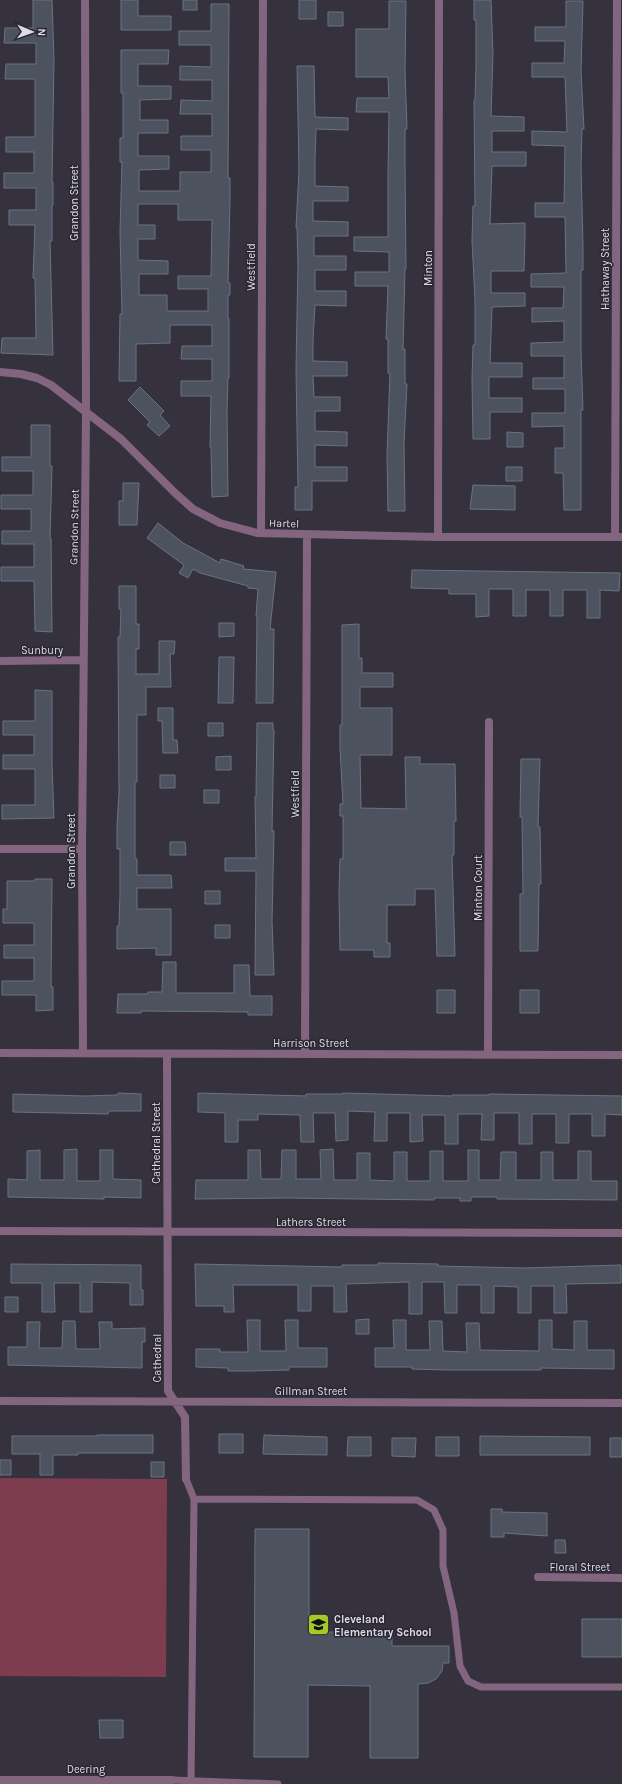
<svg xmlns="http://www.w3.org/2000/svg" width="622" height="1784" font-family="Karla,sans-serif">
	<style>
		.green { fill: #7d3d4e }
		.building { fill: #4c535f; stroke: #6b7380; fill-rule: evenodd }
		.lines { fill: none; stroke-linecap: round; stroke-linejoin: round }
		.lane { stroke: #846580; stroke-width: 7 }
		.street { stroke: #846580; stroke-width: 8 }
		.labels { text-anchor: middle; stroke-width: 3; stroke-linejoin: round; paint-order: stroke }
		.street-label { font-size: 11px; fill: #dedce4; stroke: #2b2834 }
		.poi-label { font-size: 11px; font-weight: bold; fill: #dedce4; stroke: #2b2834; text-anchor: start }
	</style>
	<rect width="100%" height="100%" fill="#35323e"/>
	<path class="green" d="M0 1478 167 1479 166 1677 0 1676Z"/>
	<path class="building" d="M33 0H52L54 59 52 182H53V205H52V241H50L53 355 1 353 2 338H36L35 278H33L35 225H9V210H36V188H4V173H34V152H6V137H35V79H5L6 64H36V43H4L5 28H33Z
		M121 0H138V16H171V30H121Z
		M183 0H197V10H183Z
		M299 0H316V19H299Z
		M474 0H491L493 54 491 116 524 117V131H492V152H526V166H492L490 224 525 223V237L524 271H491V293H525V306L492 307 490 363H522V377H489V398H522V412H490V439H473L472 380 473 345H475V300L472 241 473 206H475L474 100H475L476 66V20H474Z
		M389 1H406L405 70 407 129H405V164L406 269H405L403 350 405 349V384H407L404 444 405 511H388L387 455 390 373H388V339H386L388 286H355V272H389V252L354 251V237H388V175L389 112H356L357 98H389L388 77H356V29H389Z
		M566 1H583L581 71 584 129H582L581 165 583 246V270H581V351L583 410H581V510H564L563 473H555V448H564V426L532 427V413H565V389H533V378H564V356H531V343L564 342V321L532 322V308H563L564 287H531V274L566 273 565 217H535V203H564L565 146 532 145V131L567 132 565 77H532V63H564L565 41H535V27H566Z
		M211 4H229L228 178H230V202L228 283H230V295H228V319H229V378H228L227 412 228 496 212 497 211 447H210L211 396H181V381H212V359H181L182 346H212V325H170V343L136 344V381H119L120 314H122L120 232 122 162H120V138H123V93H121V50H169L168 64H138V86H171V99L140 100V120H168V133H138V156H169V169L139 170V191H180V172H211V150H181V136H212V114H180L181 100 212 101V80H180V66L211 67V45H179V31H211ZM138 204H178V220H212L211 276H178V289H208V311H167V295H139V274H168V261L138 260V239H155V225H138Z
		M328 12H343V26H328Z
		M297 66H314L315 117 348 118V130L316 129 315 159V186L348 187V201H313V221L348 222V236H314V256H346V270H315V291H346V306L315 305 313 340V361L347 362V376H313L314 397H340V411H315V431L347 432V446L315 445V467H347V481H312V510H295V487H298L296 369 298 264 297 228H296L299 170Z
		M140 387 164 411 160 415 170 426 159 436 147 425 150 422 128 400Z
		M31 425H50V466H52L50 538H51L52 632 35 631 34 581H1V567H34V544H2V531H31V509H1V495H33V471H2V457H31Z
		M507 432 523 433V447H507Z
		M506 467H522V481H506Z
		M123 483H139L137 525H119V501H123Z
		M473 485 515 486V510L470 509Z
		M158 523 183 543 220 563 221 559 244 566 243 569 276 572 270 629H274L273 703H256L257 616H256L258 589 248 588V586L200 573 193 569 188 578 179 573 184 565 147 538Z
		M412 570 620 573 619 591 600 590V618H587V590H563V616H550V590H526V616H513V589H489V616L476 617V594H449V589L411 588Z
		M119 586H136V624H139V649H136V674H159V641H175L174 654H170L171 687H146V715H137V782H135V859H137V875H171L172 888H137V909H171V955H156V948L117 949V926H119L120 893V849H117V826L119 792 118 637H120L121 609H119Z
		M219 623H234V636L219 637Z
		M359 624V658H362V673H393V687H360V708H392V755H360L361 808 406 809 405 757H420V764H455L456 821H454V855H452L455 956H437L435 889H415V905H387V943H390V957H374V950H340L339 893 340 859H343V816H340V804H343L340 748V725H342V625Z
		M219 657H234L233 703H218Z
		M35 690 52 691V764L54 818 2 819V805H35V769H3V755H34V735H3V721H35Z
		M158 708H173V740H177L178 753H163L162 721H158Z
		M208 723H223V736H208Z
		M257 723H273V730H274L272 831H274L272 921 274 975H255L256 871H225V858H256L255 797H256Z
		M231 756V770H216V757Z
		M521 759H540L538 827H540L541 884H539L538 951H520V894H523L522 817H520Z
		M160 775H175V788H160Z
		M204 790H219V803H204Z
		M170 842H185L186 855H170Z
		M35 879H52L51 987H53V1010L36 1011V995H2V981H34V958H4V945H34V923H3V909H7V881H35Z
		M205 891H220V904H205Z
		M215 925H230V938H215Z
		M163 962H176V993H234V965H249L250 996H272V1015H248V1012L141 1011V1013H117L118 994H148V992H162Z
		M437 990H455V1013H437Z
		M520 990H539V1013H520Z
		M118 1093 141 1094V1111H109L108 1114 13 1112V1094L85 1096 118 1095Z
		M198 1093 306 1096V1094H343V1093L452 1096V1095H489V1094L622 1096V1115L605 1114V1136H592V1114H569V1143H556V1114H532V1144H519V1113H494V1140H481L482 1114H458V1144H445V1115H422L423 1141 410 1142V1113H387V1141H374L375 1112 348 1111V1140L336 1141 335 1113H313L314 1142H301L300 1115 258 1114V1120H238V1142H225V1113L198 1112Z
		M77 1149V1181H100V1150H113V1179L141 1180V1198L104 1197V1199L8 1197V1179L27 1180V1151L40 1150V1180H64V1150Z
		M333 1149 334 1180H357V1153H370V1180L394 1181V1152H407V1181H430V1151H443V1181H468V1150H479V1180H500L501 1152H516V1180H541V1152H553V1180H578V1151H591V1181H617V1200L497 1199V1197H471V1201H460V1198H435L434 1200 288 1198 195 1199 196 1180H248V1150H260L261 1179H281L282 1150H296V1179H321L320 1150Z
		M378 1263 438 1264V1266L524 1268 621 1265V1283L566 1284 567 1313H554V1286H531V1313H518V1287L494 1286V1313H481V1285H457V1313H445L444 1282H422V1314H409V1282L346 1284 347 1312H334V1286H311V1311H298V1285H233L234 1312H224V1306H196L195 1264 342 1267V1265H378Z
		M11 1264 141 1265V1290H143V1305H130V1283L92 1282V1312H80V1283H54L55 1312H42V1283H11Z
		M5 1297H18V1312H5Z
		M369 1319V1334H356V1320Z
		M247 1320H260V1351H286L285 1320H298V1348H327V1367H289V1370L251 1371H228V1368L196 1367V1349H220V1352H248Z
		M393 1320H406V1350H430L429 1321H442L443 1351 467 1352 466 1323H479L480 1350 539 1351V1320H552V1349L574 1350V1321H587V1350H614V1369L541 1368V1370H447L412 1369V1367H375V1348H394Z
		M63 1321H75L76 1349H100L99 1322H112V1329L145 1328V1342H142V1368L8 1365V1347H27V1322H40L39 1348H62Z
		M219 1434H243V1453H219Z
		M97 1435H153V1453H78V1455H53V1475H40V1454H12V1436H97Z
		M264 1435 327 1437V1455L263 1454Z
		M480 1436 590 1437V1455H480Z
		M348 1437H371V1456H347Z
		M436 1437H459V1456H436Z
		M392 1438H416L415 1457 392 1456Z
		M610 1438H622V1457H610Z
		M0 1460H11V1475H0Z
		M151 1462H164V1477H151Z
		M491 1509H502V1512L547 1513V1536L504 1533V1537H491Z
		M255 1529H309V1632H392V1646H449V1663H443L442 1671 436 1679 428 1683 418 1684V1758H370V1686L308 1685V1757H254Z
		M555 1540H565L566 1553H555Z
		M582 1619H622V1657H582Z
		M99 1720H123V1738H100Z"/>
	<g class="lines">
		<path class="lane" d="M186 1479 194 1499 191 1784
			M194 1499 417 1500 434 1510 443 1530V1566L454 1613 460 1666 468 1681 481 1687H622
			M172 1780 278 1784"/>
		<path class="street" d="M0 372 21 374 37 378 51 385 121 439 175 493 193 509 220 523 257 533 438 537H622
			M261 533 263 0
			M438 537 439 0
			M615 537 617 0
			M0 661 83 660
			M0 849H82
			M0 1053 622 1055
			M83 1053 82 849 86 412 85 0
			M167 1054 168 1391 185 1417 186 1479
			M305 1054 307 535
			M488 1055 489 722
			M0 1231 622 1233
			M0 1401 622 1403
			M538 1577 622 1578
			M0 1780H172"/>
	</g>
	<defs>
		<symbol id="school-square" viewBox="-11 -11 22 22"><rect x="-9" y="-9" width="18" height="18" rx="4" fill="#a2c928" stroke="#2b2834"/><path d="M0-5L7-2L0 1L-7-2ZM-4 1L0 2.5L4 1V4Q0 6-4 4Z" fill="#111"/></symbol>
	</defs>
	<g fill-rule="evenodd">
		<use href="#school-square" x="306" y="1612" width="25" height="25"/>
	</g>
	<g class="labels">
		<g class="street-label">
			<text transform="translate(74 203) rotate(-90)" y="4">Grandon Street</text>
			<text transform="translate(251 267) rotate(-90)" y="4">Westfield</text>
			<text transform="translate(428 268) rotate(-90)" y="4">Minton</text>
			<text transform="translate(605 269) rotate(-90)" y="4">Hathaway Street</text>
			<text transform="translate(284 523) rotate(2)" y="4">Hartel</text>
			<text transform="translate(74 527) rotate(-89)" y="4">Grandon Street</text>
			<text x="42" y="654">Sunbury</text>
			<text transform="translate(295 794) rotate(-90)" y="4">Westfield</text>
			<text transform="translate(71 851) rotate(-90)" y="4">Grandon Street</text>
			<text transform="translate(478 888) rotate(-90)" y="4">Minton Court</text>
			<text x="311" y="1047">Harrison Street</text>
			<text transform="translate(156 1143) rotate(-90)" y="4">Cathedral Street</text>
			<text x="311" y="1226">Lathers Street</text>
			<text transform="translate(157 1358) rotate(-90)" y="4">Cathedral</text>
			<text x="311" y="1395">Gillman Street</text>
			<text x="580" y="1571">Floral Street</text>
			<text x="86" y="1773">Deering</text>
		</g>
		<g class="poi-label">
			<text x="334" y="1623">Cleveland<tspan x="334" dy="13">Elementary School</tspan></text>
		</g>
	</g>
	<g transform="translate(32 32) rotate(92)" stroke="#2b2834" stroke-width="3" paint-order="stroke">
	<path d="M0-3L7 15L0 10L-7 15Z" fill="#dedce4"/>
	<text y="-6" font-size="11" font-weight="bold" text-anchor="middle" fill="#dedce4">N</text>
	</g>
</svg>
